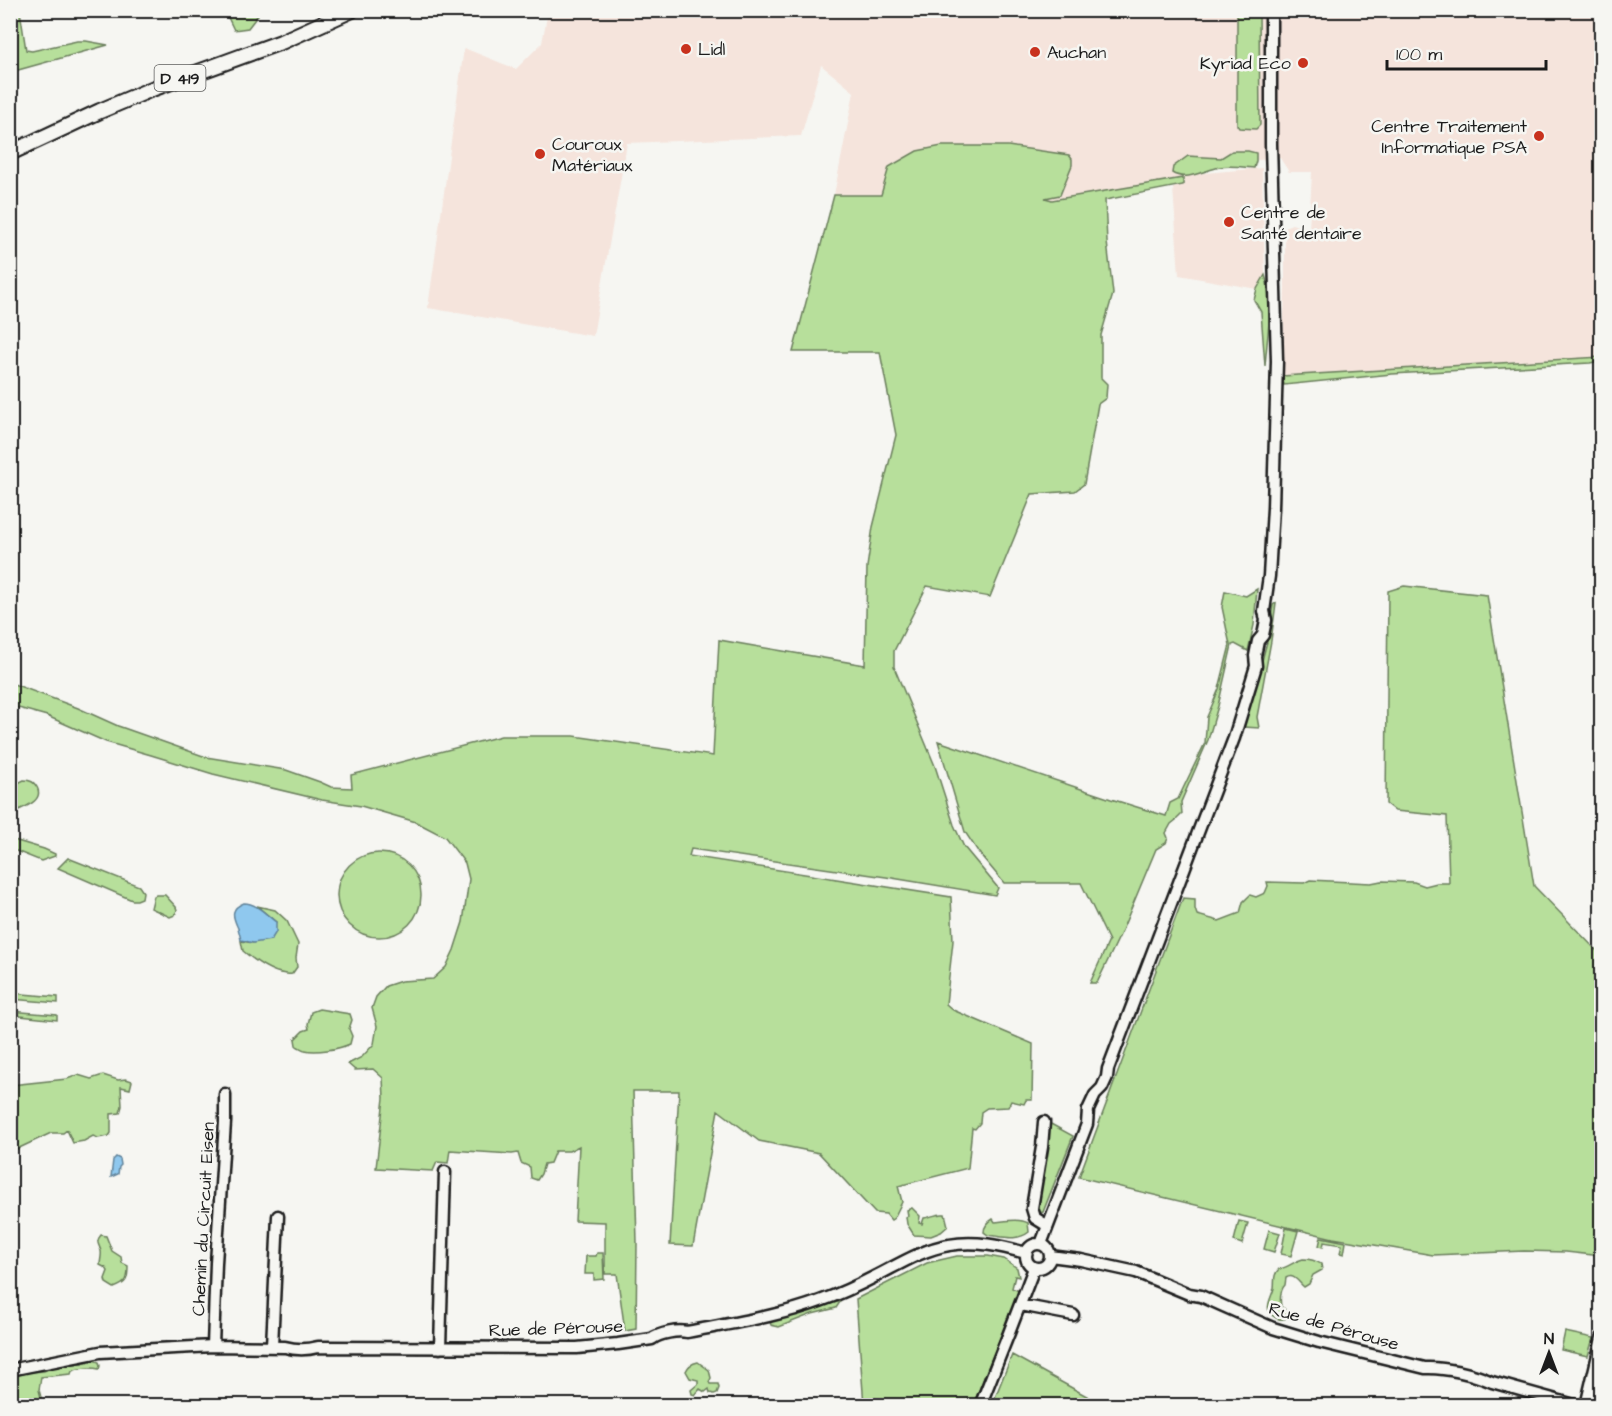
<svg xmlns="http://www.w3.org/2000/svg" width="1612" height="1416" font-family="'Architects Daughter',sans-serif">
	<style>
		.built { fill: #f5e4dc }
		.green { fill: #b7df9b; stroke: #6a7e5c; stroke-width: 1.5 }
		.water { fill: #8fc8ee; stroke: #61839a; stroke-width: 1.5 }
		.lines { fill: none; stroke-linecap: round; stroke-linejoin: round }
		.minor-casing { stroke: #1c1c1c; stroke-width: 15 }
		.major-casing { stroke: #1c1c1c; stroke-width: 18 }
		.minor { stroke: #f6f6f2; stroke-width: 10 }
		.major { stroke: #f6f6f2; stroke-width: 14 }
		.poi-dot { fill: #c8321e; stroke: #f6f6f2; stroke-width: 2 }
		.labels { text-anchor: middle; stroke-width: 5; stroke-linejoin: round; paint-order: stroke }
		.shield { fill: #f6f6f2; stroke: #5d5d5c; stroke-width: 1.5 }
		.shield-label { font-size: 16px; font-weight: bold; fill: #1c1c1c }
		.poi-label { font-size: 18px; fill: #1c1c1c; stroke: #f6f6f2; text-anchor: start }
		.street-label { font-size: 18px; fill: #1c1c1c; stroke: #f6f6f2 }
	</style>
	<rect width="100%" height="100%" fill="#f6f6f2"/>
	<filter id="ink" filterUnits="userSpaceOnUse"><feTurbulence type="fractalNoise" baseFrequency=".0167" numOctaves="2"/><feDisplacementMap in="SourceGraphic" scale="12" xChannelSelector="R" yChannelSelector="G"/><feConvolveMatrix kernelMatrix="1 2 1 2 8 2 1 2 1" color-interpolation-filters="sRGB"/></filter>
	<g filter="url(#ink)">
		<path class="built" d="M548 11H1601V357L1282 376 1285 287V230L1287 226 1292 224 1309 230 1312 172H1289L1280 158 1259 160 1221 158 1193 174 1262 168 1265 275 1257 289 1179 275 1173 188 1183 185V178L1052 200 889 167 881 195H834L854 92 821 65 801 136 627 143 593 336 428 308 464 48 516 69 542 43Z"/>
		<path class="green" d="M11 10 20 11 26 50 32 51 77 41H86L108 45 11 72Z
			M225 11H258V15L248 28 234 30Z
			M1237 11H1259L1260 125 1256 129 1239 128 1237 125Z
			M942 146H1008L1069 155 1072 159V165L1060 195 1045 198 1052 200 1183 178V185L1105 200 1107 242 1113 294 1101 335V378L1107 384 1106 398 1098 404 1084 484 1075 491 1032 494 990 597 927 586 894 651V667L935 766 954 825 964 847 998 888 995 895 886 877 691 849 689 856 951 897 953 941 946 1004 953 1010 1033 1044 1032 1100H1026L1024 1104 1011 1101 1008 1107 987 1108 981 1112 980 1123 975 1129 972 1128 968 1168 898 1186 902 1202 894 1218 891 1220 886 1214 875 1213 819 1153 759 1141 718 1110 693 1246 670 1245 679 1091H633L637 1243 636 1329 625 1331 617 1274H605V1222L575 1221 579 1146 569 1151H555L550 1163 544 1164 541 1174 537 1180 531 1178 530 1167 521 1163 518 1153 512 1154 450 1150 448 1163 437 1162 433 1171 376 1168 384 1098 383 1078 373 1069 355 1070 348 1064 362 1057 374 1044 377 1026 372 1008 376 997 386 986 401 981 433 979 446 967 454 950 463 922 469 879 465 863 445 837 416 822 361 806 322 800 213 774 151 755 106 742 47 716 11 706V683L78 708 118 726 206 757 286 770 320 782 331 787 352 788 351 775 501 736H574L713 756 719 640 865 665 867 567 873 527 896 435 880 352H793L834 195H881L889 167 917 151Z
			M1232 151H1248L1256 153V161L1254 168C1243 167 1230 165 1220 167 1205 170 1186 182 1172 173L1173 167 1188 156 1221 158Z
			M1265 275C1274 303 1267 337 1265 366L1261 312 1254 300 1257 289Z
			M1601 357V361L1590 363 1392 374 1284 385 1282 376Z
			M1404 586 1487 595 1534 886 1601 955V1256L1566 1252 1524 1251 1433 1255 1333 1238 1079 1177 1183 898 1195 899V909L1197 915 1219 921 1240 913 1243 902 1250 895 1256 897 1265 893 1268 886 1267 882 1304 883 1310 880 1371 883 1381 881 1414 882 1425 886 1437 883H1449L1447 816 1395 811 1386 804 1388 591Z
			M1257 589 1254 625 1248 651 1235 644 1232 645 1218 706 1208 740 1181 802 1182 814 1176 820 1171 824 1166 833 1168 838 1166 843 1156 849 1121 933 1097 983H1090L1109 941 1081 883H1004L979 853 965 832 938 741 1111 799 1166 816 1170 803 1178 799 1205 743 1207 717 1219 689 1230 645 1222 607 1225 591 1246 596Z
			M1276 603 1271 641 1257 717 1259 728 1244 727 1267 642 1273 605Z
			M24 780C29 780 34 781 37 787 45 802 21 808 13 813L11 818C10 804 9 785 24 780Z
			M11 836 14 840 44 849 55 854V856L41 861 11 849Z
			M337 895a42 42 0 1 1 84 0a42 42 0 1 1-84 0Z
			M68 858 139 886 143 892 142 898 137 900H132L58 868Z
			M156 895H165L176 907 177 910 175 915 170 917 151 908 154 896Z
			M257 906 275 910 287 921 298 944 296 958 297 967 292 974C275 976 256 962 243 951L241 941 253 943 276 922Z
			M10 993 58 997V1003L11 999Z
			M319 1009 350 1014 352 1020 349 1029 352 1036 350 1044C339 1049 316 1053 305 1050 304 1050 296 1046 296 1045L295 1039 303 1031 309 1029 308 1024 311 1012Z
			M10 1011 57 1015V1020L11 1015Z
			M78 1075 91 1079 103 1075 118 1080 126 1079 132 1081 130 1089 121 1087 122 1106 120 1113 111 1114V1133L109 1136 98 1138 93 1136 84 1141 73 1143 67 1130 63 1133H51L15 1150 11 1153V1085L67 1079Z
			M1049 1123 1073 1136 1043 1212 1039 1213C1034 1199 1041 1185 1043 1171 1046 1155 1047 1139 1049 1123Z
			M912 1208 920 1216 919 1223 922 1224 924 1218C932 1217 937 1213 945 1214L948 1226 941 1232 931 1236 914 1235 907 1224 906 1217 908 1216 907 1210Z
			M993 1219 995 1222C1006 1221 1019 1218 1028 1223L1029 1232C1017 1242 1001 1236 988 1235L984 1232C984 1226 988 1222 993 1219Z
			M1239 1221 1248 1223 1242 1244 1234 1241Z
			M1286 1228 1298 1231 1291 1256 1281 1254Z
			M1269 1230 1280 1233 1274 1252 1264 1249Z
			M101 1235 106 1236 112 1251 121 1257 122 1263 128 1266C128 1280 127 1283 114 1288L106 1283 105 1279 108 1271 106 1268 100 1265C100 1261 102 1255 101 1251 99 1244 95 1242 101 1235Z
			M1321 1237 1346 1242 1344 1254 1340 1253 1342 1245 1324 1242 1323 1247 1319 1246Z
			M597 1253H603L604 1279 594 1280V1274H585L586 1256H596Z
			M957 1256H988L1004 1259 1017 1268 1019 1277 1015 1276 1012 1288 1019 1291 973 1405H864L856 1299 927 1263Z
			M1303 1259C1309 1259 1315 1260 1321 1264L1322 1270 1313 1275 1309 1284 1304 1287C1298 1282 1294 1273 1286 1278L1285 1285C1280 1290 1280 1300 1281 1307 1286 1309 1287 1312 1287 1318 1281 1320 1278 1320 1273 1316 1263 1309 1272 1297 1274 1288 1275 1280 1273 1275 1279 1269 1288 1268 1294 1261 1303 1259Z
			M836 1302H840L836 1308 812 1314 779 1327 771 1325 770 1322 772 1320 805 1312Z
			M1565 1332 1593 1338 1588 1356 1561 1350Z
			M1012 1355 1103 1405H992Z
			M93 1360 99 1362 100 1366 99 1369C91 1367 79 1368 72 1371L71 1374 41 1377 39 1390 43 1405H50H11V1377L30 1372 44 1371 52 1367 83 1363Z
			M698 1362 709 1370 711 1378 709 1382 710 1384H718L719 1388 717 1393 714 1394 710 1393 709 1389 705 1392 700 1389 695 1395 692 1394 691 1390 698 1384V1380L690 1378 686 1371C688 1366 693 1363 698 1362Z"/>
		<path class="water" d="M244 903C257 903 266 915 276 922V932L271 940 253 943 241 940C240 936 239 930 237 926 232 915 231 908 244 903Z
			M116 1157 120 1159 121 1165 119 1167 118 1174 111 1177 113 1160Z"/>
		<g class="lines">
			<defs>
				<path id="minor" d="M1044 1122 1042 1147 1032 1208 1035 1218 1048 1226
					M1026 1256a12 12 0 1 1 24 0a12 12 0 1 1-24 0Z
					M1041 1244 1087 1124 1088 1110 1095 1095 1102 1088 1107 1077 1108 1069 1234 738 1256 666 1255 656 1258 641 1263 635 1266 620 1264 611 1269 576 1273 508 1277 361 1271 144V10
					M1050 1256 1081 1260 1136 1272 1189 1294 1201 1296 1221 1305 1273 1328 1319 1342 1425 1368C1445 1367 1474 1374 1492 1382L1578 1406
					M1020 1305 1073 1315
					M213 1346 216 1263 225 1122V1094
					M272 1346 278 1216
					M440 1348 445 1172
					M10 1370 100 1352 213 1346 285 1347C296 1350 307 1350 318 1347L577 1348 618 1344 652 1339C660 1333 677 1330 687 1332 731 1323 777 1317 820 1301 840 1294 859 1285 878 1275 901 1263 924 1249 949 1245 975 1240 1001 1246 1026 1253
					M980 1406 1009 1333 1034 1268
					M1586 1406 1602 1338"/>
				<path id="major" d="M10 153 100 111 152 89 281 42 352 10"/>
			</defs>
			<use href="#minor" class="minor-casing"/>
			<use href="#major" class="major-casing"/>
			<use href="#minor" class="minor"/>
			<use href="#major" class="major"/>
		</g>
	</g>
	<g class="poi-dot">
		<circle cx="686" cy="49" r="6"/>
		<circle cx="1035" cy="52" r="6"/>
		<circle cx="1303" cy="63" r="6"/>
		<circle cx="1539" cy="136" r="6"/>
		<circle cx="540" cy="154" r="6"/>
		<circle cx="1229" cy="222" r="6"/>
	</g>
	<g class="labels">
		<rect class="shield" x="154.5" y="65" width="51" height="26" rx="4.5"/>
		<g class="shield-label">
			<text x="180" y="84">D 419</text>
		</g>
		<g class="poi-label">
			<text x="698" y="55">Lidl</text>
			<text x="1047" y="58">Auchan</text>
			<text x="1291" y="69" text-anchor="end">Kyriad Eco</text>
			<text x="1527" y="132" text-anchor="end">Centre Traitement<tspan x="1527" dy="21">Informatique PSA</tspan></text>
			<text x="552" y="150">Couroux<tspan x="552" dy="21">Matériaux</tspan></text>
			<text x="1241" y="218">Centre de<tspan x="1241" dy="21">Santé dentaire</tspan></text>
		</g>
		<g class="street-label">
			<text transform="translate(203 1219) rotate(-87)" y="6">Chemin du Circuit Eisen</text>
			<text transform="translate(1334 1326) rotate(16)" y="6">Rue de Pérouse</text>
			<text transform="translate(556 1328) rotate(-2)" y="6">Rue de Pérouse</text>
		</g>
	</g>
	<rect width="1612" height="1416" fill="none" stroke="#f6f6f2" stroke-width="36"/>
	<rect x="18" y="18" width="1576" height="1380" fill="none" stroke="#1c1c1c" stroke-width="2" filter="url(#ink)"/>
	<g transform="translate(1549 1353)" stroke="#f6f6f2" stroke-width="4.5" paint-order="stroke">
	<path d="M0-4.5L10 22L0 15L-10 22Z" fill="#1c1c1c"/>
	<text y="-9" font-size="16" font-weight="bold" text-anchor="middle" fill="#1c1c1c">N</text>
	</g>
	<path d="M1387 60v9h159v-9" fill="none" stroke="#1c1c1c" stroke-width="3"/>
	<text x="1396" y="60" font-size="18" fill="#1c1c1c" stroke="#f6f6f2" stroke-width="4.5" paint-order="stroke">100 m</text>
</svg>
